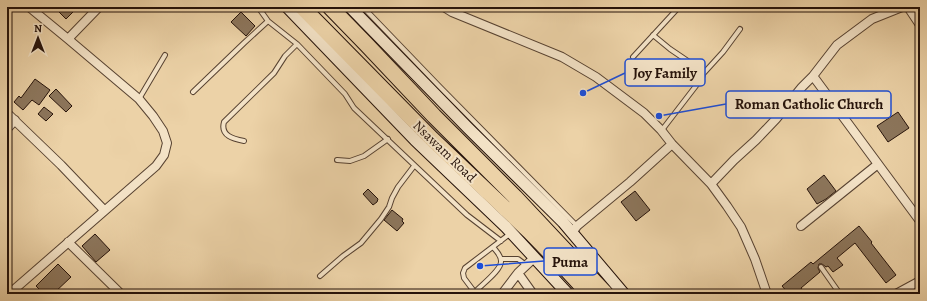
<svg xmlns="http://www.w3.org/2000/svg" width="927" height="301" font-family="Alegreya,serif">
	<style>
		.building { fill: #8c765c; stroke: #25120a }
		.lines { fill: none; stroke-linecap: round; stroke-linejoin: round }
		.lane-casing { stroke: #574231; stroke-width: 6 }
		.street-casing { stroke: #574231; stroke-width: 10 }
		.secondary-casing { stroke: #25120a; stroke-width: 13 }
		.highway-casing { stroke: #25120a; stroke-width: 17 }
		.lane { stroke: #f3e2c6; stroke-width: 4 }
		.street { stroke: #f3e2c6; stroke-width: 8 }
		.secondary { stroke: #f3e2c6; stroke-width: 11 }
		.highway { stroke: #ecd2a7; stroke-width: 15 }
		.labels { text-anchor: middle; stroke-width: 4; stroke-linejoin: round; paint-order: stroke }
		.street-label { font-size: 14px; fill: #25120a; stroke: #f3e2c6 }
		.leader { fill: none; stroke: #1d4ed8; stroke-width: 1.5 }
		.callout-dot { fill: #1d4ed8; stroke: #f3e2c6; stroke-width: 1.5 }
		.callout { fill: #f3e2c6; stroke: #1d4ed8; stroke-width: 1.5 }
		.callout-label { font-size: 15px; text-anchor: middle; font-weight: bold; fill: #25120a }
	</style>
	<rect width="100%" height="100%" fill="#ecd2a7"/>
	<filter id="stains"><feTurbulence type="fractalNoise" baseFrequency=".005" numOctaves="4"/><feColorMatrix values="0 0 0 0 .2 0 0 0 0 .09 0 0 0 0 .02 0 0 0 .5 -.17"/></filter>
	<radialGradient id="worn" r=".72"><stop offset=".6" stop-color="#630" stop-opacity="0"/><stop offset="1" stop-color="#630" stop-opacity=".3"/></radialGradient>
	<path class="building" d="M61 7H78L66 19 58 11Z
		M241 12 255 26 246 36 231 22Z
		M35 79 50 90 39 105 32 100 23 110 14 102 19 96 21 98Z
		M56 89 72 106 66 112 49 96Z
		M44 107 53 114 46 121 38 114Z
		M898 112 909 128 888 142 877 126Z
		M824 175 836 191 826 199 817 204 807 189Z
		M368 189 378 199 377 202 373 205 363 194Z
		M635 191 650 210 636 221 621 202Z
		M392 210 403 219 402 221 404 223 397 231 384 220Z
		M859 226 872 242 871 243 896 275 886 283 855 243 837 258 843 265 833 272 828 266 826 267 822 264H819L818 268 820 272 801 288 805 294H789L782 286 811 262 813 264Z
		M95 234 110 250 96 262 82 246Z
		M58 264 71 277 53 294H44L36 286Z"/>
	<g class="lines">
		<defs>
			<path id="lane" d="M258 7 268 21 297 44 345 94 354 108 467 215 501 241
				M363 7 439 86 577 226
				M723 7H725
				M653 35 670 49 701 70 703 74 702 78 662 130
				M633 57 679 7
				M703 74 723 52 740 29
				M193 92 244 43 268 21
				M139 99 165 55
				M244 141C234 139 220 136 224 122L274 73 285 56 297 44
				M337 160 350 161 364 156 388 139
				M501 259H518L526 265
				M821 267 840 294
				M320 276 343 256 361 243 381 219 389 207 392 198 398 187 414 166
				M475 292C481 285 502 270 501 261 501 255 496 251 493 247
				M476 294 464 278 463 273 465 268 511 233"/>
			<path id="street" d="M444 7 452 12 562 57 596 77 644 113 661 130 672 144 711 184 727 206 741 227 755 259 767 294
				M908 7 920 25
				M68 39 99 7
				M813 76 920 221
				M7 113 61 165 104 210
				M7 129 15 120
				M711 184 734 160 756 140 776 119 802 87 813 76 837 45 872 19 902 7
				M801 226 878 164
				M572 233 577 226 630 182 672 144
				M68 242 121 294
				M518 273 533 294
				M9 294 156 166 164 155 167 143 163 131 153 116 139 99 68 39 29 7
				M502 294 518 273 534 258
				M896 294 920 281"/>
			<path id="secondary" d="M287 7 415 140 506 227 568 294
				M350 7 468 128 563 222 624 294"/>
			<path id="highway" d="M302 7 432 139 529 231 565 268 589 294
				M330 7 366 44 434 116 515 197 606 294"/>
		</defs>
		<use href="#lane" class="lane-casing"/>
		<use href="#street" class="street-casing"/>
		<use href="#secondary" class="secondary-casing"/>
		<use href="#highway" class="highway-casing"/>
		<use href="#lane" class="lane"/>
		<use href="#street" class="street"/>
		<use href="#secondary" class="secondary"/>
		<use href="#highway" class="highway"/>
	</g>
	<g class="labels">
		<g class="street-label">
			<text transform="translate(445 151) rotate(44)" y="5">Nsawam Road</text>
		</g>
	</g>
	<path class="leader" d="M583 93L625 73M659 116L726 104M480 266L544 261"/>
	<g class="callout-dot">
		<circle cx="583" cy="93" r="4"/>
		<circle cx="659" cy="116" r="4"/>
		<circle cx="480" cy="266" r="4"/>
	</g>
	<g class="callout">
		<rect x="625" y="59" width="80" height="27" rx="4"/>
		<rect x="726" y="91" width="165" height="27" rx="4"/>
		<rect x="544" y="248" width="53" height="27" rx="4"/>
	</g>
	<g class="callout-label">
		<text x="665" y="78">Joy Family</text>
		<text x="809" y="109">Roman Catholic Church</text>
		<text x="570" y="267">Puma</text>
	</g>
	<rect width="927" height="301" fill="none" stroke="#ecd2a7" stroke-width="24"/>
	<rect x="8" y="8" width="911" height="285" fill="none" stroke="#25120a" stroke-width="2"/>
	<rect x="12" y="12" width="903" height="277" fill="none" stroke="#25120a"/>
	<g transform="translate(38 38)" stroke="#f3e2c6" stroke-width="3" paint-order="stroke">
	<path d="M0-3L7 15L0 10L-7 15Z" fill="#25120a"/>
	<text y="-6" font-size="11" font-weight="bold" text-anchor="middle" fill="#25120a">N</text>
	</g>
	<rect width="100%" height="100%" filter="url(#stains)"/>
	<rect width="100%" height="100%" fill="url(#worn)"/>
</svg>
